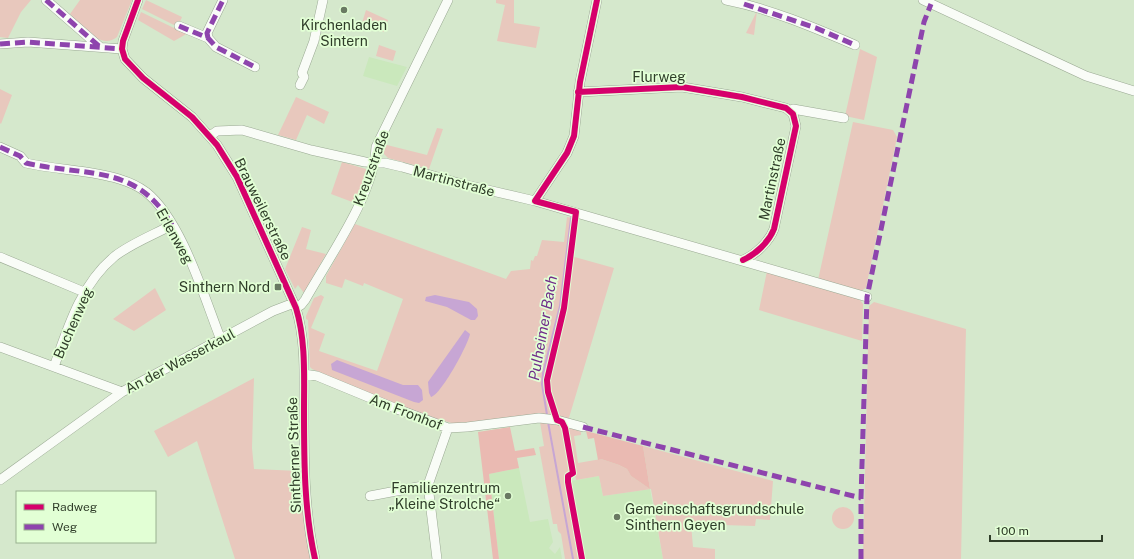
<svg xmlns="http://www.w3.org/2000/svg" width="1134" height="559" font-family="'Public Sans',sans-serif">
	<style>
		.built { fill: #cae8bc }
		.green { fill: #e8c8bd }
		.forest { fill: #eabab2 }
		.water { fill: #c7a6d4 }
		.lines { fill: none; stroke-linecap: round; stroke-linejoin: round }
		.stream { stroke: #c7a6d4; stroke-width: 2 }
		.minor-casing { stroke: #9aa993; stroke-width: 10 }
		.minor { stroke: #f9fcf7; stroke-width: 9 }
		.quiet { stroke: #8e44ad; stroke-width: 5; stroke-dasharray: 10 5; stroke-linecap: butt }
		.cycleway-casing { stroke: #e2ffd5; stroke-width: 8 }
		.cycleway { stroke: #d6006c; stroke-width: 6 }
		.poi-dot { fill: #697962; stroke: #e2ffd5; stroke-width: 1.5 }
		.labels { text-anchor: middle; stroke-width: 3.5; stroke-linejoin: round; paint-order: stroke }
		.poi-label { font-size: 14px; fill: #2f3d29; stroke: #e2ffd5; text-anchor: end }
		.street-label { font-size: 14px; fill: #2f3d29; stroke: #e2ffd5 }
		.water-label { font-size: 15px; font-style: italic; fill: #712d8a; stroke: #e2ffd5 }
	</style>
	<rect width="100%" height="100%" fill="#d5e8cc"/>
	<path class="built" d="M369 57 407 67 397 86 363 76Z
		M519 468 530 522 548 519 553 542 549 548 555 554 560 547 562 559H499L489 474Z
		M599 476 603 496 650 489 663 559H585L571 481Z"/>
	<path class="green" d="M0 0H31L21 12 8 38 0 37Z
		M80 0H132L117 37C100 51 81 24 70 14Z
		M146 0 182 17 179 24 174 25 142 9Z
		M496 0H514V23L540 27 536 48 497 41 505 5 496 3Z
		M366 10 388 20 384 32 362 23Z
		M757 11 754 35 746 33Z
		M141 12 174 28 179 27 190 32 174 41 138 20Z
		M379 45 396 51 393 61 376 56Z
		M860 49 877 57 864 120 845 116Z
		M0 89 12 95 1 124 0 123Z
		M296 97 329 112 324 124 307 115 296 140 278 135Z
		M853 122 893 130 897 137 866 288 859 292 818 280Z
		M437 128 443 129 429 169 388 158 384 154 383 144 427 155Z
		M342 162 366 169V175L355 203 331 194Z
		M567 217 573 218 574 221 564 304 545 381 546 391 554 417 455 424 417 413 312 369 310 367 308 320 306 319V316L314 298 321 295 324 297 311 328 325 334 319 351 377 371 403 299 364 283 363 286 345 279 342 288 326 283V276L355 224 506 279 511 271 530 269 531 260 533 261 535 256H537L542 240 564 242Z
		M302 227 311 230 306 249 326 254 304 293 298 285 295 289 285 269Z
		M571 256 614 268 568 421 558 418 548 384 565 312Z
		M767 271 858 297 863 304 862 341 759 310Z
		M155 288 166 310 134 331 113 319Z
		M874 302 966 329 961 559H863L869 306Z
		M254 378 252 448 254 469 299 471 304 521 311 559H235L197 441 168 457 154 431Z
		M540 422 560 425 563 428 585 559H565L561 534 558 531 557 524H553L539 447 544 446Z
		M569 427 581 432V435L574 436 578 463 601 459 619 465 627 469 631 476 650 489 643 446 773 481 770 520 756 519 755 526 691 524 693 547 715 549V559H663L651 489 603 496 599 476 576 480 568 432Z
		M832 518a11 11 0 1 1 22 0a11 11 0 1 1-22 0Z"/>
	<path class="forest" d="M510 427 515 451 534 448 536 455 517 458 519 468 489 474 499 559H493L478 432Z
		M586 431 643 446 650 489 631 476 627 469 619 465 601 459 598 460 594 438 588 439Z"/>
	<path class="water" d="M435 295 469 302 477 309 478 316 475 320H471L447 307 425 301 426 297Z
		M465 330 470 334C468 345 441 395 431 397L429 393 428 382Z
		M337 360 403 385H418L422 390 423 400 419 403 414 402 332 370 331 364Z"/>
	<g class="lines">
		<path class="stream" d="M547 415 542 384 543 373 560 306 571 218
			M548 422 573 559"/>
		<defs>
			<path id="minor" d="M46 0 100 47
				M138 0 123 41 122 49 125 59 143 78 192 117 217 145 237 177 296 308C306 341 304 376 304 410 304 460 304 510 315 559
				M726 0C768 8 815 28 855 45
				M923 0 1086 76 1134 91
				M179 26 208 38 216 47 255 67
				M208 38 207 33 223 0
				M0 44 28 42 122 49
				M300 85 304 77 302 73 314 41 323 0
				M578 92 682 87 742 97 786 108 793 114 796 126 774 229C769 242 755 255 743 260
				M791 111 793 109 844 118
				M210 136 217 131 242 130 311 150 365 162 385 163 402 167 462 184 535 201 867 297
				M0 147 20 156 26 163C56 170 92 170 119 179 129 182 138 186 146 192 182 221 204 297 221 340
				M535 201 567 153 574 136 580 82 597 0
				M0 257 84 292
				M296 308 301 305 305 300C329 257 374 195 376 147L448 0
				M0 347 122 392
				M54 367C68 327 81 284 115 256 132 243 153 235 172 225
				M304 374 317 376 397 409 448 428 467 427 539 418 557 420 583 427
				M0 480 122 392 273 311 294 303
				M370 496 428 485
				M437 559 428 485 448 428"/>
		</defs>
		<use href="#minor" class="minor-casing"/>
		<use href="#minor" class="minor"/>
		<path class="quiet" d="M46 0 100 47
			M744 4 816 28 855 45
			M179 26 208 38 216 47 255 67
			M208 38 207 33 223 0
			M0 44 28 42 122 49
			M0 147 20 156 26 163C86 177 136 163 172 225
			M583 427 861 498
			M861 559V498L867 297 924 22 931 4"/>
		<defs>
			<path id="cycleway" d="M138 0 123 41 122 49 125 59 143 78 192 117 217 145 237 177 296 308C306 341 304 376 304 410 304 460 304 510 315 559
				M578 92 682 87 742 97 786 108 793 114 796 126 774 229C769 242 755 255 743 260
				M582 559 568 482V476L573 473 565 428 562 422 557 420 548 392 547 380 564 308 576 212 535 201 567 153 574 136 580 82 597 0"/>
		</defs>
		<use href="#cycleway" class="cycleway-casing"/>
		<use href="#cycleway" class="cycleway"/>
	</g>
	<g class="poi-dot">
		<circle cx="344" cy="10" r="4"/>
		<rect x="274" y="283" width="8" height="8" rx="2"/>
		<circle cx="508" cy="496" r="4"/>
		<circle cx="617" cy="517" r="4"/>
	</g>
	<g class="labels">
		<g class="poi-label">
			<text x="344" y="30" text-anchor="middle">Kirchenladen<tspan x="344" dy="16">Sintern</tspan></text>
			<text x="270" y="292">Sinthern Nord</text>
			<text x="500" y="493">Familienzentrum<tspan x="500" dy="16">„Kleine Strolche“</tspan></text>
			<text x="625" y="514" text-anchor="start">Gemeinschaftsgrundschule<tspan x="625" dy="16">Sinthern Geyen</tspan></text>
		</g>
		<g class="street-label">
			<text x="659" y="82">Flurweg</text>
			<text transform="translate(371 168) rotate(-70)" y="5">Kreuzstraße</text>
			<text transform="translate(772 179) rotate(-78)" y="5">Martinstraße</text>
			<text transform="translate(454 181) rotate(15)" y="5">Martinstraße</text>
			<text transform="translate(263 209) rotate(64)" y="5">Brauweilerstraße</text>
			<text transform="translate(175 236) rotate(61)" y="5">Erlenweg</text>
			<text transform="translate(73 323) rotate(-66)" y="5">Buchenweg</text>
			<text transform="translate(180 361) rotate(-28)" y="5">An der Wasserkaul</text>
			<text transform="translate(406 412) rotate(21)" y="5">Am Fronhof</text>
			<text transform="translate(294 455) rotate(-92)" y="5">Sintherner Straße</text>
		</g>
		<g class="water-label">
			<text transform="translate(543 328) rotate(-80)" y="5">Pulheimer Bach</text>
		</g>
	</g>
	<rect x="16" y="491" width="140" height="52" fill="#e2ffd5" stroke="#9ab190"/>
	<rect x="24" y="504" width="20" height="6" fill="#d6006c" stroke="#9ab190"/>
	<text x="52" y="511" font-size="12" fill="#2f3d29">Radweg</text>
	<rect x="24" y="524" width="20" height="6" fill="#8e44ad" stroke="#9ab190"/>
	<text x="52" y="531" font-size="12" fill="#2f3d29">Weg</text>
	<path d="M990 535v6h112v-6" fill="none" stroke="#2f3d29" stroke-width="2"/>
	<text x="996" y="535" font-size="12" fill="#2f3d29" stroke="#e2ffd5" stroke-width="3" paint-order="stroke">100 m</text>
</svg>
